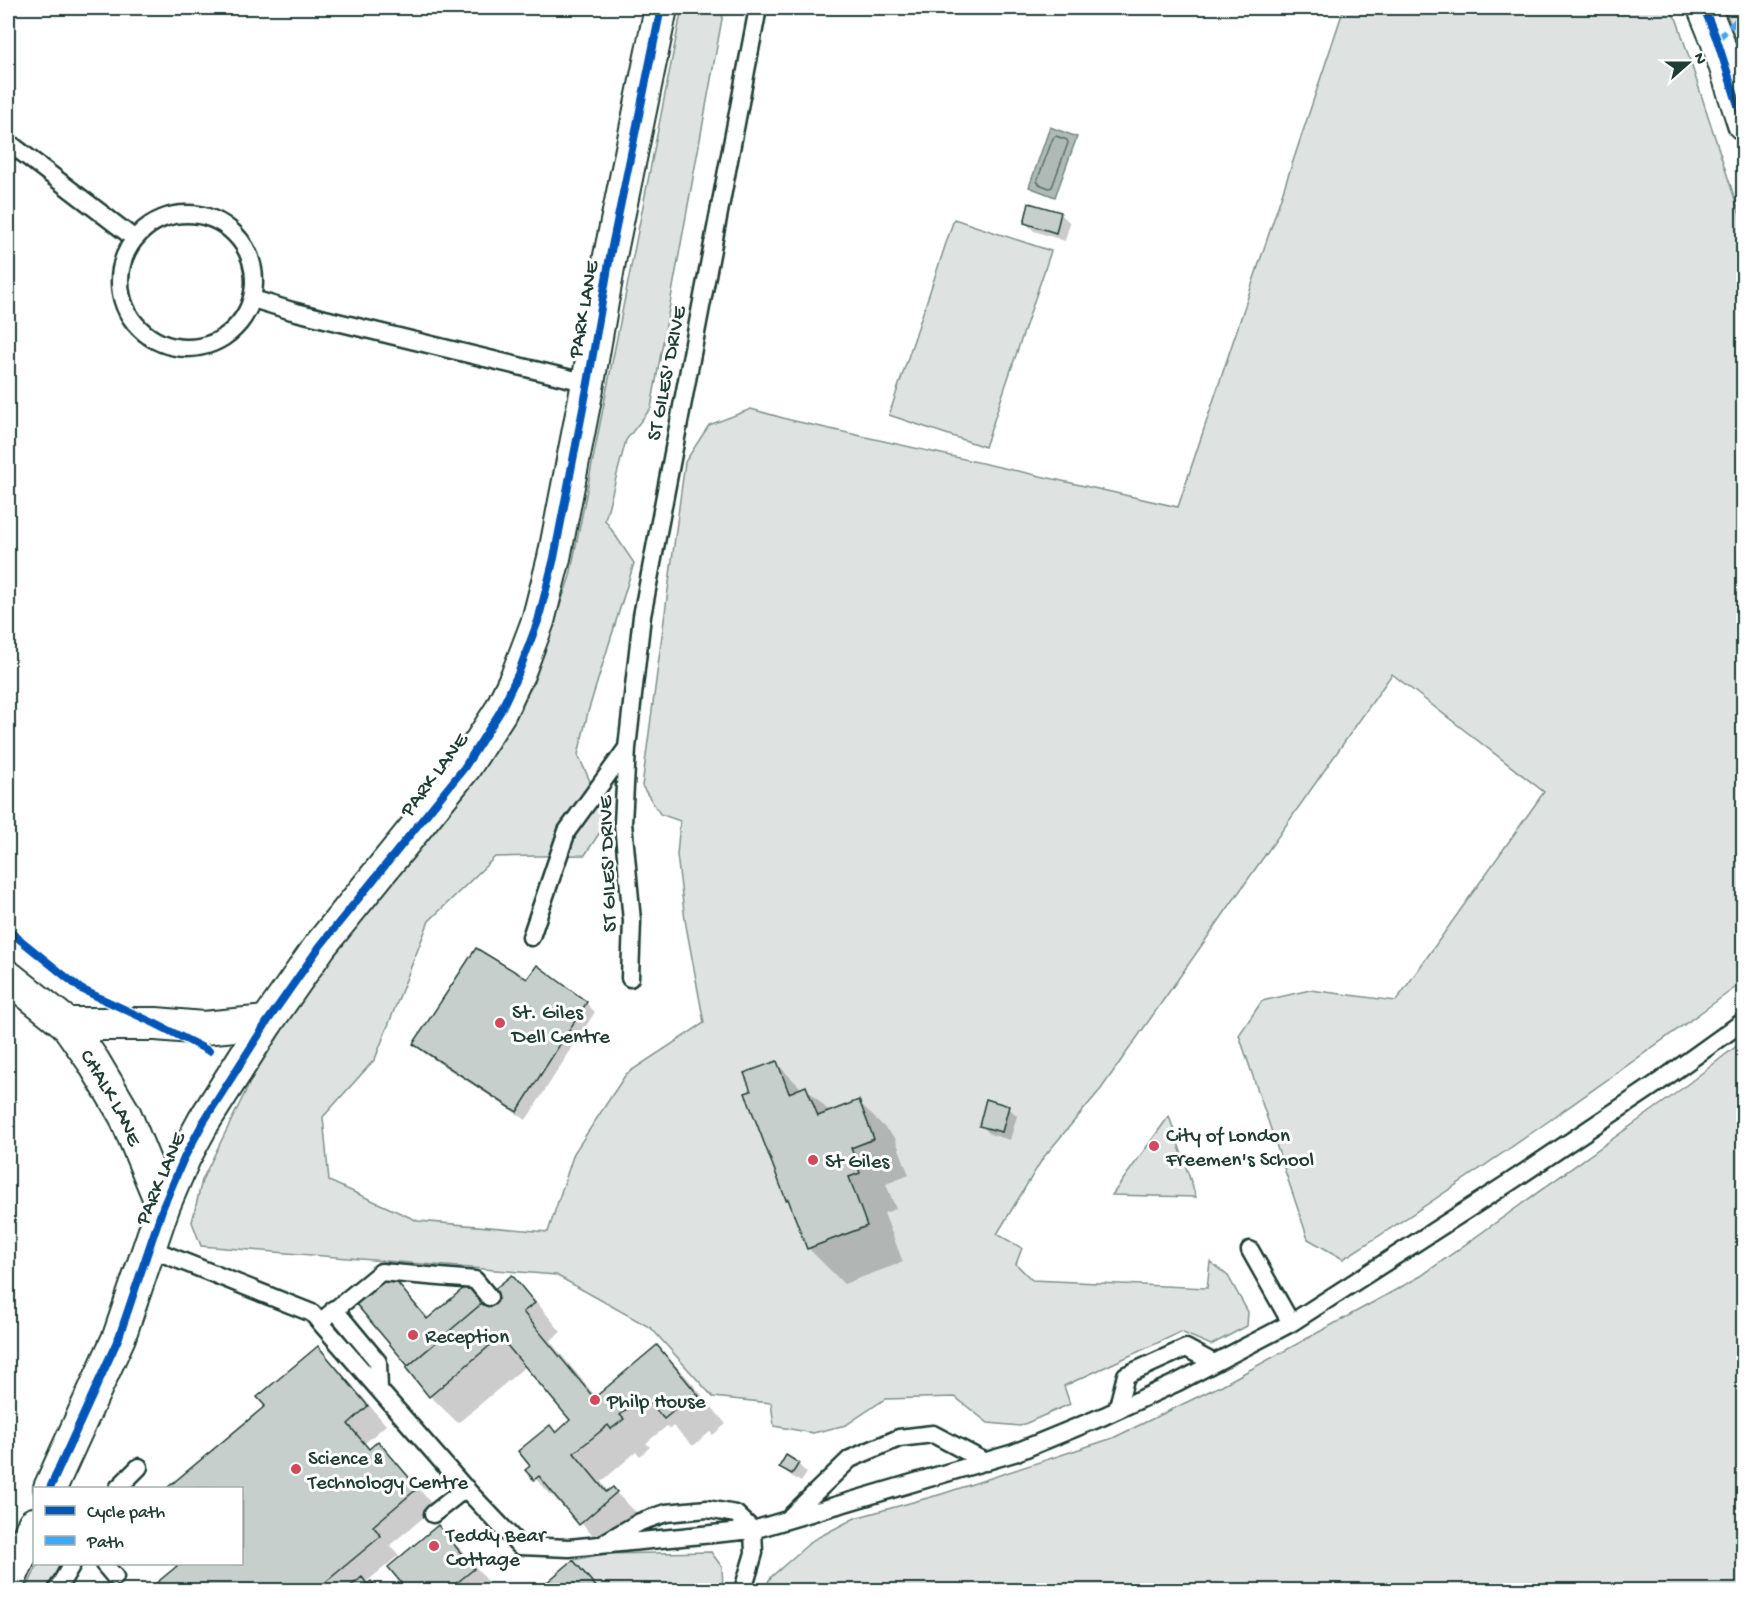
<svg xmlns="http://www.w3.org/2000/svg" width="1751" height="1598" font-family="'Gochi Hand',sans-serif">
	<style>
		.green { fill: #dee3e2; stroke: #7e908b; stroke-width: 1.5 }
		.water { fill: #afbab7; stroke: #758883; stroke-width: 1.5 }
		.shadow { fill: #0003 }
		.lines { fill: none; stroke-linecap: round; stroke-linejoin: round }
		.shore { stroke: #596f68; stroke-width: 1.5 }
		.building { fill: #c7cfcc; stroke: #1f3d34; stroke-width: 1.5 }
		.lane-casing { stroke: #1f3d34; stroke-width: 21 }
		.street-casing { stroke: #1f3d34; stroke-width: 36 }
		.lane { stroke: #fff; stroke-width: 16 }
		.street { stroke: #fff; stroke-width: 32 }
		.quiet { stroke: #3fa9f5; stroke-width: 6; stroke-dasharray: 12 6; stroke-linecap: butt }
		.cycleway-casing { stroke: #fff; stroke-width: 11 }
		.cycleway { stroke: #0057b8; stroke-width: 8 }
		.poi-dot { fill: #d1495b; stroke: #fff; stroke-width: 2 }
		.labels { text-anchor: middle; stroke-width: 6; stroke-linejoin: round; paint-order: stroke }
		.street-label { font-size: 21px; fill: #1f3d34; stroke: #fff }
		.poi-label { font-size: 21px; fill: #1f3d34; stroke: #fff; text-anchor: start }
	</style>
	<rect width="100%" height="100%" fill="#fff"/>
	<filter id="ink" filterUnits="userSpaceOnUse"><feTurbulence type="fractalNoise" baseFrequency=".0167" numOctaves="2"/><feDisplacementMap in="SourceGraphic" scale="12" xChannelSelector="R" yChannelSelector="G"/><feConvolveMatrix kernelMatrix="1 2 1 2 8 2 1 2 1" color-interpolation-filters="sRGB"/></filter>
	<g filter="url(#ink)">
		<path class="green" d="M682 8H724L651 408 626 440 605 520 634 563 588 712 578 755 608 820 585 855 495 857 429 921 375 1059 323 1117 329 1181 418 1221 548 1232 574 1153 626 1074 704 1023 685 920 677 855 680 821 660 814 642 786 685 462 709 425 751 409 790 420 1178 507 1344 8H1668L1677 20 1742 221 1743 228V982C1612 1077 1480 1172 1343 1259L1308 1239 1239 1035 1262 1001 1310 990 1396 1001 1544 792 1392 674 1101 1089 1043 1158 997 1234 1022 1248 1016 1264 1032 1280 1207 1288 1210 1262 1228 1276 1248 1312 1247 1326 1211 1345 1181 1332 1064 1386 1070 1404 1020 1426 988 1423 955 1397 885 1399 846 1425 813 1433 774 1426 771 1403 713 1397 651 1328 556 1275 201 1246 192 1222 202 1180 267 1048 339 943 469 778 533 685 570 576Z
			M1725 8H1743V64Z
			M954 219 1051 251 985 447 889 415Z
			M1743 1041V1590H763L771 1577 813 1540 855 1518 942 1494 1113 1438 1222 1385 1421 1276 1671 1097Z
			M1169 1116 1196 1197 1112 1195Z
			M711 1552 722 1567 723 1590H599L573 1560 603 1554Z
			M38 1564H60L47 1590H26Z"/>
		<path class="water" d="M1050 127 1077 137 1055 197 1029 187Z"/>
		<path class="shadow" d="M1030 205 1061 214 1070 223 1065 241 1034 231 1025 222Z
			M538 967 586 1003 595 1012 526 1120 424 1053 415 1044 528 981Z
			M776 1063 802 1089 806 1088 831 1113 859 1102 895 1138 909 1175 886 1184 896 1209 884 1213 903 1262 844 1284 808 1248 791 1204 787 1199 753 1092Z
			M1008 1107 1017 1116 1010 1140 990 1134 981 1125Z
			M391 1277 430 1319 488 1300 512 1277 539 1305 561 1332 550 1341 597 1398 657 1347 685 1375 726 1424 713 1435 710 1432 693 1446 673 1426 670 1429 667 1426 646 1443 650 1447 640 1456 636 1452 601 1482 609 1492 612 1489 640 1516 608 1552 564 1505 563 1507 527 1470 557 1434 572 1421 526 1366 458 1423 430 1396 410 1366 358 1304Z
			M318 1348 336 1366 386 1425 365 1443 370 1449 378 1443 396 1461 435 1508 390 1545 399 1555 365 1583 368 1585 371 1583 378 1590H150L179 1567 177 1564H242V1488H169L267 1406Z
			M798 1464 807 1473 801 1482 790 1475 781 1467Z
			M438 1527 466 1555 495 1590H409L390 1567Z
			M573 1562 600 1590H542L541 1589Z
			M109 1583 117 1590H101Z"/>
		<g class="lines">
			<path class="shore" d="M1056 136 1067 140 1068 143 1052 187 1049 188 1039 184 1037 181 1053 138Z"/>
		</g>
		<path class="building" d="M1029 203 1061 212 1056 233 1024 223Z
			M476 948 527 979 537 965 587 1002 517 1112 413 1044Z
			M777 1061 789 1093 806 1086 818 1116 859 1100 874 1139 851 1148 860 1173 849 1177 867 1226 807 1249 788 1199 786 1200 745 1093 751 1091 744 1073Z
			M986 1099 1009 1106 1002 1132 979 1126Z
			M391 1275 427 1319 471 1282 486 1300 408 1366 356 1304Z
			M512 1275 535 1303 523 1312 594 1398 657 1345 699 1396 684 1409 681 1405 664 1419 646 1398 641 1402 639 1399 620 1415 624 1419 611 1429 608 1425 574 1453 606 1492 613 1487 617 1492 579 1525 539 1476 534 1480 525 1470 530 1466 518 1451 550 1425 556 1433 570 1420 500 1337 429 1397 406 1368 494 1293 492 1291Z
			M318 1346 368 1406 348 1424 369 1449 378 1441 418 1488 373 1526 381 1536 316 1590H148L177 1566 175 1564H242V1488H167L265 1406 257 1397Z
			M786 1455 799 1463 792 1474 779 1467Z
			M438 1525 474 1569 448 1590H407L388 1567Z
			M573 1560 599 1590H540L539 1589Z
			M362 1577 367 1584 371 1581 379 1590H346Z"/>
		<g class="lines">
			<defs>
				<path id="lane" d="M8 142 135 239
					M120 281a67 67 0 1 1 134 0a67 67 0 1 1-134 0Z
					M253 299 292 311 588 383
					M531 937 567 831 627 748
					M630 978 632 921 623 823 627 748 642 616 758 8
					M149 1248 312 1313 464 1487 520 1546 569 1548 753 1530 1014 1453 1104 1416 1178 1382 1291 1323 1510 1182 1659 1082 1744 1021
					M1250 1250 1291 1323
					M334 1309 378 1362 379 1389
					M320 1322 381 1272 475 1280 489 1297
					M1117 1410 1126 1375 1186 1348 1214 1363
					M118 1488 139 1467
					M433 1514 466 1488
					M791 1516 850 1459 899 1438 933 1434 986 1462
					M607 1541 640 1522 666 1513 707 1509 736 1514 753 1530 754 1553 743 1590
					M104 1564 115 1577
					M57 1590 72 1564"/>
				<g id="street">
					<path d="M1704 8 1717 40 1744 124"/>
					<path d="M8 977 67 1024H156L203 1028 267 1022"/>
					<path id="s1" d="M67 1024 93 1061 125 1115 163 1207"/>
					<path d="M50 1488 119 1337 163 1207 184 1158 204 1121 267 1022 320 946 464 768 500 712 518 674 538 621 554 558 588 383 610 256 661 8"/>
					<path d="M8 1583 34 1524"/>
				</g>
			</defs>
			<use href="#lane" class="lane-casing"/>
			<use href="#street" class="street-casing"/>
			<use href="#lane" class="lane"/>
			<use href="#street" class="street"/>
			<path class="quiet" d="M1717 40 1744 13"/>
			<defs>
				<path id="cycleway" d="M1704 8 1717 40 1744 124
					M8 930 81 989 156 1024 209 1051
					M50 1488 119 1337 163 1207 184 1158 204 1121 267 1022 320 946 464 768 500 712 518 674 538 621 554 558 588 383 610 256 661 8"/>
			</defs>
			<use href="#cycleway" class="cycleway-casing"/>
			<use href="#cycleway" class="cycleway"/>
		</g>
	</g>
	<g class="poi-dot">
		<circle cx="500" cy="1023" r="6"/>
		<circle cx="1154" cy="1146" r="6"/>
		<circle cx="813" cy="1160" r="6"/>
		<circle cx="413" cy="1335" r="6"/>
		<circle cx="595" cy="1400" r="6"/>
		<circle cx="296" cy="1469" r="6"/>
		<circle cx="434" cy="1546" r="6"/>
	</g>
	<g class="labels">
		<g class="street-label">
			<text transform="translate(582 309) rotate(-80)" y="7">PARK LANE</text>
			<text transform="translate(665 373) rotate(-79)" y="7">ST GILES' DRIVE</text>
			<text transform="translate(433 774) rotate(-53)" y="7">PARK LANE</text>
			<text transform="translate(606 864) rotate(-92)" y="7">ST GILES' DRIVE</text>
			<text dy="7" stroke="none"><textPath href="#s1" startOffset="86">CHALK LANE</textPath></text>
			<text transform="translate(159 1178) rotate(-67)" y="7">PARK LANE</text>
		</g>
		<g class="poi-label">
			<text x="512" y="1018">St. Giles<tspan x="512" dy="24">Dell Centre</tspan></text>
			<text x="1166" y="1141">City of London<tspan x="1166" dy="24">Freemen's School</tspan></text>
			<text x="825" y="1167">St Giles</text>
			<text x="425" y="1342">Reception</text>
			<text x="607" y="1407">Philp House</text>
			<text x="308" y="1464">Science &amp;<tspan x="308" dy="24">Technology Centre</tspan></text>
			<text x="446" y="1541">Teddy Bear<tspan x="446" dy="24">Cottage</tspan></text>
		</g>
	</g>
	<rect width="1751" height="1598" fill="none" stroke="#fff" stroke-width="30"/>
	<rect x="15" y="15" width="1721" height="1568" fill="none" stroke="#1f3d34" stroke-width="2" filter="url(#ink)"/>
	<rect x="33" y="1487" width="210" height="78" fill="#ffffff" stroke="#a5b1ae" stroke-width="1.5"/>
	<rect x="45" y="1506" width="30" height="9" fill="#0057b8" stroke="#a5b1ae" stroke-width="1.5"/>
	<text x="87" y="1517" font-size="18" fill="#1f3d34">Cycle path</text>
	<rect x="45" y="1536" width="30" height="9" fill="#3fa9f5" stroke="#a5b1ae" stroke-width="1.5"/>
	<text x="87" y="1547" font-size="18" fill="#1f3d34">Path</text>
	<g transform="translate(1688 63) rotate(69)" stroke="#ffffff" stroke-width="4.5" paint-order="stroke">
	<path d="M0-4.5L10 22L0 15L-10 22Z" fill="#1f3d34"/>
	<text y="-9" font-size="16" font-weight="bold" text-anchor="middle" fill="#1f3d34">N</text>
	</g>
</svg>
